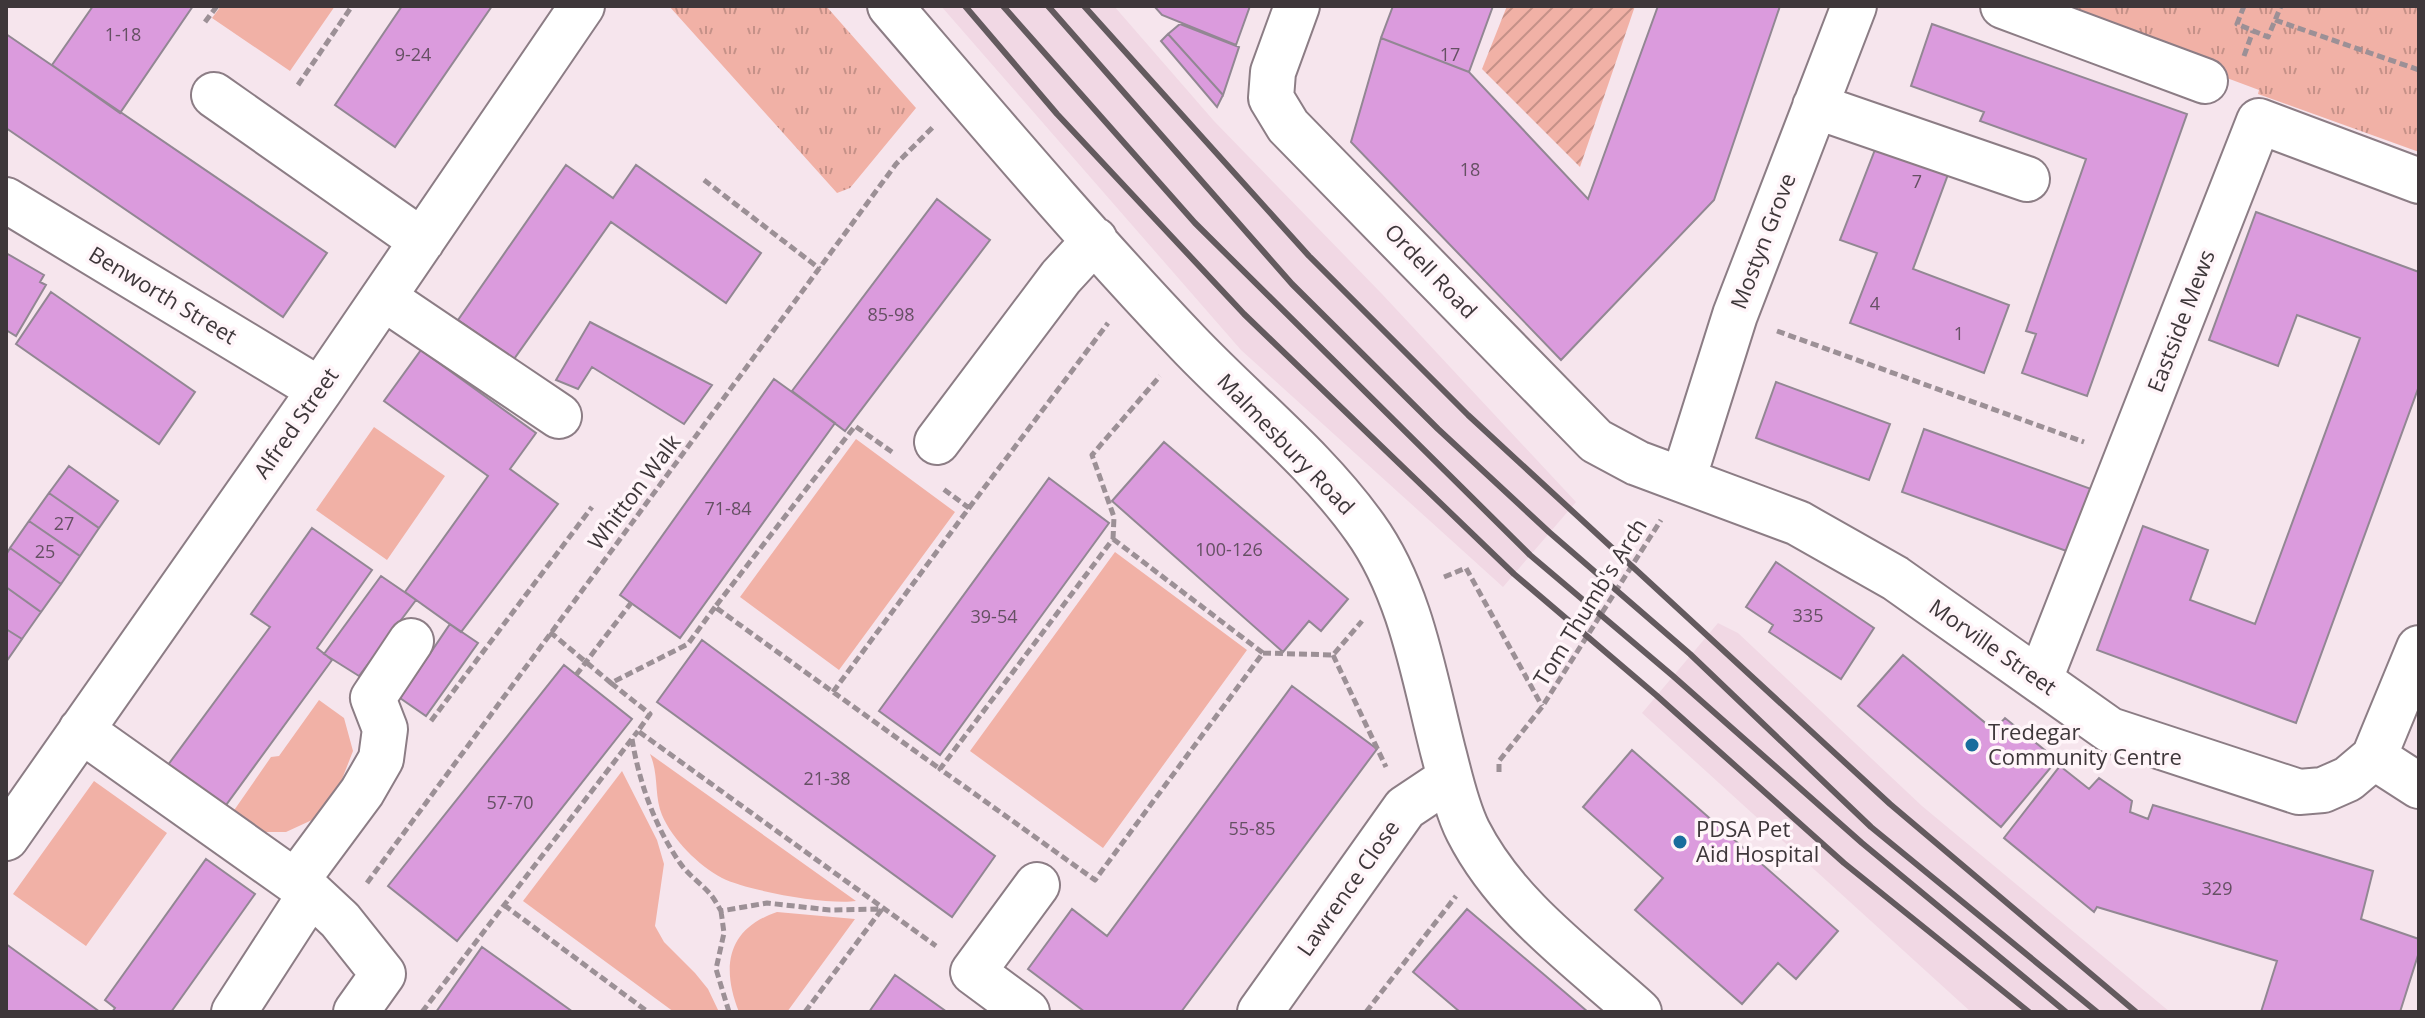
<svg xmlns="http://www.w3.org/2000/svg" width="2425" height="1018" font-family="'Open Sans',sans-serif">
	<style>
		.built { fill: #f1d8e4 }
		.grass { fill: #f1b1a6 }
		.park { fill: url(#park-tufts) }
		.garden { fill: url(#garden-furrows) }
		.building { fill: #db9bdd; stroke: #928793; stroke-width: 2 }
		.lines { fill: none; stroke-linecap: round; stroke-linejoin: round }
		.minor-casing { stroke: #8c7d85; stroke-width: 48 }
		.path { stroke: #9c9096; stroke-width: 5; stroke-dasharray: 8 4; stroke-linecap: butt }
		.minor { stroke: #fff; stroke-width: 44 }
		.rail { stroke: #635a5e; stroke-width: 6 }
		.path-bridge { stroke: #9c9096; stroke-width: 5; stroke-dasharray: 8 4; stroke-linecap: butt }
		.poi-dot { fill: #196d9d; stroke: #fff5f9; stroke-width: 3 }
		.labels { text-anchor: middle; stroke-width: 7; stroke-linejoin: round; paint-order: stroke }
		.number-label { font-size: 18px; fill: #655063 }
		.street-label { font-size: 22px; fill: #3e373a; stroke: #fff5f9 }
		.poi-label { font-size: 22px; fill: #3e373a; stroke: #fff5f9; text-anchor: start }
	</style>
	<defs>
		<pattern id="park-tufts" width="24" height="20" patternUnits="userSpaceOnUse" patternTransform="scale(2)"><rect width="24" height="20" fill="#f1b1a6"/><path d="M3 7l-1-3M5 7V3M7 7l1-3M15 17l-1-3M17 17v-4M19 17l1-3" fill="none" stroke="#c59188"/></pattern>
		<pattern id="garden-furrows" width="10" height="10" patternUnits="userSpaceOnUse" patternTransform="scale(2)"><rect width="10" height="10" fill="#f1b1a6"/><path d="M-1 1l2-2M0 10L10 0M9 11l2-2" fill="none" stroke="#c59188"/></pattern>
	</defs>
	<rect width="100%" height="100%" fill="#f6e5ed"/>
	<path class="built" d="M941 6H1114L1214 121 1382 294 1576 502 1503 587 1241 350Z
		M1718 623 1738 633 1922 806 2170 1012H1971L1642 713Z"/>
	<path class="grass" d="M221 6H335L290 71 212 18Z
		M374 427 445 476 387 560 316 510Z
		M856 439 955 512 839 670 740 597Z
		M1115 552 1247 650 1103 848 970 751Z
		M319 700 344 718 353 751 337 792 312 820 286 832H256L228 819 271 757 279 756Z
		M650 754 856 901C827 905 748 891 722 878 699 866 672 839 662 815 654 796 659 774 650 754Z
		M622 771 657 840 664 864 655 926 664 942 695 973 708 989 719 1012H674L523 901Z
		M94 781 167 833 86 946 13 894Z
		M777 912 855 919 787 1012H739C721 967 727 929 777 912Z"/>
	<path class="park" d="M669 6H826L916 108 850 188 837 193Z
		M2034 6H2419V152L2258 94 2259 90Z"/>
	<path class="garden" d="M1507 6H1635L1580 167 1482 69Z"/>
	<path class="building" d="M93 6H193L120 113 52 65Z
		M402 6H492L395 147 335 105Z
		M1154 6H1250L1236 45 1162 15Z
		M1393 6H1493L1469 72 1381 38Z
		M1658 6H1780L1714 200 1561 360 1351 142 1381 38 1469 72 1588 199Z
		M1180 24 1239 47 1223 95 1168 34Z
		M1932 24 2187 114 2087 396 2022 373 2036 334 2026 331 2086 159 1980 121 1984 112 1911 86Z
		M6 34 327 253 283 317 6 128Z
		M1168 34 1223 95 1217 107 1161 41Z
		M1878 142 1950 169 1913 269 2009 305 1984 373 1850 323 1877 253 1840 240Z
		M566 165 613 198 636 165 761 253 726 303 611 222 514 359 458 320Z
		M937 199 990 240 845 431 792 391Z
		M2256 212 2419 272V386L2296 723 2097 650 2143 526 2208 550 2190 600 2255 624 2360 338 2297 315 2278 366 2209 340Z
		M6 253 44 275 40 282 46 285 16 336 6 330Z
		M51 292 195 392 159 444 16 344Z
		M590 322 712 385 684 424 592 367 578 389 556 380Z
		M421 350 536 433 510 469 558 504 461 632 405 592 488 476 384 401Z
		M774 379 835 423 680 638 620 595Z
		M1776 382 1890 424 1869 480 1756 438Z
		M1924 429 2094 490 2072 553 1902 492Z
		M1164 442 1348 599 1321 631 1309 621 1283 652 1112 501Z
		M69 466 118 501 99 528 49 493Z
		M1049 478 1109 523 940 755 879 711Z
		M49 493 99 528 80 556 29 521Z
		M29 521 80 556 61 584 10 548Z
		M312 528 372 570 317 648 332 660 218 816 162 773 270 627 251 614Z
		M10 548 61 584 41 612 6 587V555Z
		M1776 562 1874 628 1841 679 1769 632 1773 625 1746 607Z
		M381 576 416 600 359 676 324 654Z
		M6 587 41 612 22 639 6 629Z
		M450 624 478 643 426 716 400 698Z
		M6 629 22 639 6 662Z
		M702 640 995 856 952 917 657 702Z
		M1903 655 1994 730 2005 718 2057 760 2001 827 1858 706Z
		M564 665 632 719 457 941 388 886Z
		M1292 686 1377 749 1181 1012H1085L1028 969 1072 909 1107 936Z
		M1632 750 1838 931 1796 979 1778 963 1742 1004 1635 910 1663 878 1583 807Z
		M2060 766 2089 789 2099 778 2132 801 2130 812 2148 819 2153 805 2373 871 2361 919 2419 939V952L2400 1012H2261L2277 961 2097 907 2094 912 2004 838Z
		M206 859 255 894 171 1012H112L115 1008 105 1000Z
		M1467 909 1588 1012H1460L1413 972Z
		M6 944 100 1012H6Z
		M482 947 573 1012H436Z
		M895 975 947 1012H869Z"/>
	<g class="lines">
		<defs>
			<path id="minor" d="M890 6C988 120 1085 235 1188 343 1247 405 1316 459 1365 528 1411 592 1424 677 1443 751 1450 777 1456 807 1468 831 1506 906 1578 957 1639 1012
				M1297 6 1273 72 1271 98 1288 126 1596 441 1637 463 1798 523 1895 578 2110 730 2299 792 2323 790 2348 779 2374 757 2419 648
				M2003 6 2205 81
				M214 95 422 241
				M1815 106 2027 179
				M6 200 320 390
				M384 298 559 416
				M937 442 1061 277 1095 240
				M1683 480 1735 315 1854 6
				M2040 679 2259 121 2419 181
				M81 730 311 893 340 920 383 974 356 1012
				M2374 757 2419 786
				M6 838 320 390 582 6
				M296 881 362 792 381 759 385 729 373 698 411 641
				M234 1012 311 893
				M1027 1012 973 972 1037 885
				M1260 1012 1405 808 1450 778"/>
		</defs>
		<use href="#minor" class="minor-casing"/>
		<path class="path" d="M2244 6 2237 24 2268 37 2281 6
			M2275 20 2419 70
			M205 22 217 6
			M2244 56 2253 31
			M298 85 352 6
			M704 180 820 269
			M1777 331 2084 442
			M892 452 855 426 715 607 940 769
			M969 508 1108 323
			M1113 539 1263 653 1095 880 940 769Z
			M1113 539 1114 517 1092 455 1160 376
			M1444 577 1466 568 1542 706
			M715 607 688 644 611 683 650 714 638 731 936 946
			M550 632 611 683
			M1263 653 1333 655 1362 621
			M1333 655 1386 767
			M833 692 969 508 942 488
			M431 721 592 507
			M632 739C639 782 655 827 680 863 689 876 702 884 711 895 715 900 718 906 721 911L767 903 830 910 881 909
			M1499 772V761L1542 707 1661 520
			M367 883 896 164 934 126
			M504 905 648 1012
			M721 911 724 933 716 969 729 1012
			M422 1012 638 731
			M805 1012 882 909
			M1366 1012 1456 896"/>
		<use href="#minor" class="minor"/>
		<path class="rail" d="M965 6 1057 114 1244 314 1514 574 1656 695 1844 863 2029 1012
			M1003 6 1195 223 1530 555 1673 676 1862 843 2066 1012
			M1048 6 1292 284 1438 429 1549 532 1690 654 1871 827 2097 1012
			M1084 6 1309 256 1468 415 1890 804 2136 1012"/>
		<path class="path-bridge" d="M576 675 631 603"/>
	</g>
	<g class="poi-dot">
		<circle cx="1972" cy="745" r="8"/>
		<circle cx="1680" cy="842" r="8"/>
	</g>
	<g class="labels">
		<g class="number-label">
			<text x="123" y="41">1-18</text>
			<text x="413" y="61">9-24</text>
			<text x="1450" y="61">17</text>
			<text x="1470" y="176">18</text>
			<text x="1917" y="188">7</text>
			<text x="1875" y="310">4</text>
			<text x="891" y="321">85-98</text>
			<text x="1959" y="340">1</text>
			<text x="728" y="515">71-84</text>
			<text x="64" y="530">27</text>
			<text x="1229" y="556">100-126</text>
			<text x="45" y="558">25</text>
			<text x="1808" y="622">335</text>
			<text x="994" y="623">39-54</text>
			<text x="827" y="785">21-38</text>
			<text x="510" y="809">57-70</text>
			<text x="1252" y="835">55-85</text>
			<text x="2217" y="895">329</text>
		</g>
		<g class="street-label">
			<text transform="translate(1763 241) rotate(-69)" y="8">Mostyn Grove</text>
			<text transform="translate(1431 271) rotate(46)" y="8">Ordell Road</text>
			<text transform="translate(163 295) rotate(31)" y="8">Benworth Street</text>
			<text transform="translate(2181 321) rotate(-69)" y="8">Eastside Mews</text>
			<text transform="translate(296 423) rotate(-55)" y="8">Alfred Street</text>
			<text transform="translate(1286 444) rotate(46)" y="8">Malmesbury Road</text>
			<text transform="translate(634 492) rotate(-53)" y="8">Whitton Walk</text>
			<text transform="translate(1590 602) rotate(-58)" y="8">Tom Thumb's Arch</text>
			<text transform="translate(1993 647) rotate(35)" y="8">Morville Street</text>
			<text transform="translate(1348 888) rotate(-55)" y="8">Lawrence Close</text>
		</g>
		<g class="poi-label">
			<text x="1988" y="740">Tredegar<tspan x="1988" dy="25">Community Centre</tspan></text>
			<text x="1696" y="837">PDSA Pet<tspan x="1696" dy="25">Aid Hospital</tspan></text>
		</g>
	</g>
	<rect width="2425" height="1018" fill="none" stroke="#3e373a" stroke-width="16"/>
</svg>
